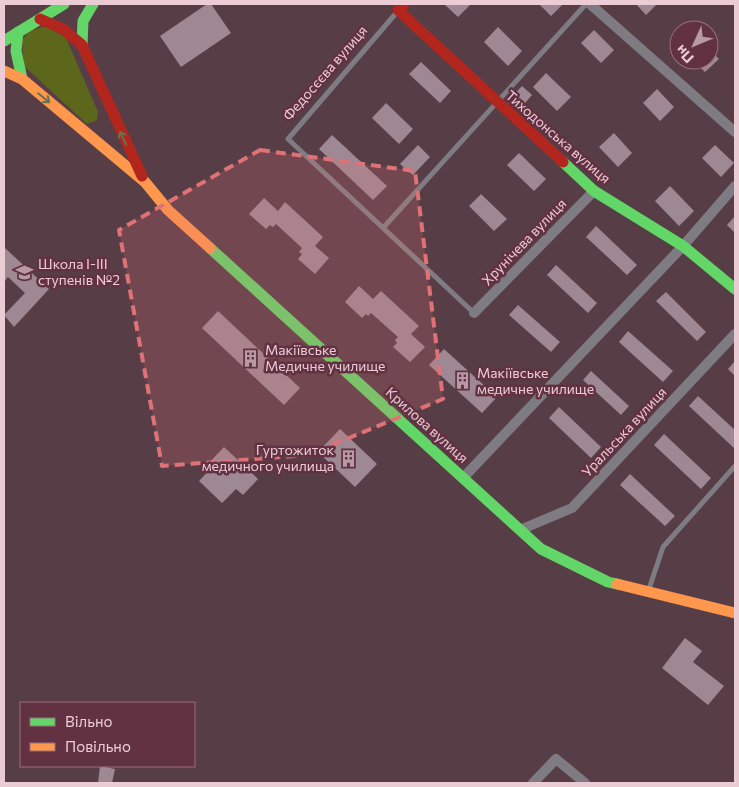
<svg xmlns="http://www.w3.org/2000/svg" width="739" height="787" font-family="Commissioner,sans-serif">
	<style>
		.green { fill: #5d671c }
		.building { fill: #9e8893 }
		.lines { fill: none; stroke-linecap: round; stroke-linejoin: round }
		.lane { stroke: #7e7c82; stroke-width: 5 }
		.street { stroke: #7e7c82; stroke-width: 10 }
		.fast { stroke: #63d668; stroke-width: 11 }
		.slow { stroke: #ff974d; stroke-width: 11 }
		.jam { stroke: #b3261e; stroke-width: 11 }
		.oneway { stroke: #627451 }
		.marked { fill: #df7276; fill-opacity: 0.2; stroke: #df7276; stroke-width: 4; stroke-dasharray: 10 6; stroke-linejoin: round }
		.labels { text-anchor: middle; stroke-width: 5; stroke-linejoin: round; paint-order: stroke }
		.street-label { font-size: 14px; fill: #ebccd5; stroke: #623242 }
		.poi-label { font-size: 14px; fill: #ebccd5; stroke: #623242; text-anchor: start }
	</style>
	<rect width="100%" height="100%" fill="#573d46"/>
	<path class="green" d="M42 27H49L66 38 98 112 97 120 87 124 24 66 22 40 30 31Z"/>
	<path class="building" d="M207 4H211L231 33 181 67 160 36Z
		M444 4H471L458 17Z
		M539 4H563L551 16Z
		M636 4H657L646 15Z
		M498 27 522 51 508 66 484 42Z
		M594 30 614 50 601 63 581 43Z
		M709 49 719 59 705 72 693 60H709Z
		M421 62 451 91 440 103 409 74Z
		M546 73 571 97 557 111 533 87Z
		M522 86 532 95 518 111 507 102Z
		M657 89 674 107 660 121 643 103Z
		M386 103 413 129 399 144 372 118Z
		M614 133 632 153 618 167 599 147Z
		M332 135 387 186 373 200 319 149Z
		M418 145 430 157 413 175 400 164Z
		M715 145 734 163 721 177 702 158Z
		M519 153 546 179 534 191 507 165Z
		M670 186 694 211 679 226 655 201Z
		M481 194 507 219 494 231 469 206Z
		M264 198 278 211 285 202 323 237 315 246 329 258 315 274 298 259 302 254 299 252 302 248 276 224 273 227 270 225 266 229 249 214Z
		M735 216V233L727 225Z
		M596 226 637 265 627 275 586 237Z
		M4 247 49 289 14 327 4 315 25 293 8 277 4 282Z
		M556 265 597 303 588 313 547 275Z
		M359 286 373 299 381 291 419 326 411 334 425 347 410 362 393 347 397 343 395 340 398 337 371 313 368 316 366 314 362 318 345 302Z
		M666 292 706 332 697 341 656 301Z
		M518 305 560 342 551 352 509 315Z
		M218 311 300 388 284 405 202 328Z
		M628 331 673 371 663 382 619 342Z
		M444 349 497 397 482 413 429 365Z
		M735 361V376L728 369Z
		M591 371 629 406 621 415 583 380Z
		M698 396 735 430V449L689 406Z
		M559 407 601 447 591 458 549 418Z
		M340 429 377 464 355 487 318 452Z
		M664 434 711 478 701 489 654 445Z
		M224 447 258 479 243 495 236 489 222 503 199 481 212 467 209 463Z
		M630 474 675 516 665 526 620 485Z
		M685 638 702 651 693 662 724 686 708 705 662 668Z
		M100 766 115 769 112 783H98Z"/>
	<g class="lines">
		<path class="lane" d="M397 12 288 139 474 313
			M383 228 586 4
			M649 589 663 547 735 466"/>
		<path class="street" d="M590 4 735 132
			M474 313 594 191
			M463 478 683 246 735 186
			M520 530 572 508 735 334
			M533 783 556 759 585 783"/>
		<path class="fast" d="M18 32 16 51 22 79
			M4 41 64 4
			M82 45 83 21 93 4
			M563 162 594 191 683 246 735 289
			M210 248 541 549 608 582 617 584"/>
		<path class="slow" d="M4 71 22 79 145 182 168 210 210 248
			M617 584 735 613"/>
		<path class="jam" d="M404 4 398 10 563 162
			M40 19 63 29 82 45 142 176"/>
	</g>
	<defs><path id="oneway-shaft" d="M-6 0H5M1.5-3L5.5 0L1.5 3" fill="none" stroke-width="1.6" stroke-linecap="round" stroke-linejoin="round" transform="scale(1.25)"/></defs>
	<g class="oneway">
		<use href="#oneway-shaft" transform="translate(44 98) rotate(39)"/>
		<use href="#oneway-shaft" transform="translate(123 138) rotate(-116)"/>
	</g>
	<path class="marked" d="M260 150 415 171 443 399 308 455 162 466 119 230Z"/>
	<defs>
		<symbol id="school-bare" viewBox="-9 -9 18 18"><path d="M0-5L7-2L0 1L-7-2ZM-4 1L0 2.5L4 1V4Q0 6-4 4Z" fill="#b79aa3" stroke="#623242" stroke-width="2.5" paint-order="stroke"/></symbol>
		<symbol id="building-bare" viewBox="-9 -9 18 18"><path d="M-4-6H4V6H1V3H-1V6H-4ZM-2.5-4.3h1.7v1.8h-1.7ZM.8-4.3h1.7v1.8H.8ZM-2.5-1h1.7V.8h-1.7ZM.8-1h1.7V.8H.8Z" fill="#b79aa3" stroke="#623242" stroke-width="2.5" paint-order="stroke"/></symbol>
	</defs>
	<g fill-rule="evenodd">
		<use href="#school-bare" x="12" y="260" width="25" height="25"/>
		<use href="#building-bare" x="238" y="346" width="25" height="25"/>
		<use href="#building-bare" x="450" y="368" width="25" height="25"/>
		<use href="#building-bare" x="336" y="446" width="25" height="25"/>
	</g>
	<g class="labels">
		<g class="street-label">
			<text transform="translate(325 73) rotate(-49)" y="5">Федосєєва вулиця</text>
			<text transform="translate(558 137) rotate(41)" y="5">Тиходонська вулиця</text>
			<text transform="translate(524 242) rotate(-46)" y="5">Хрунічева вулиця</text>
			<text transform="translate(427 425) rotate(42)" y="5">Крилова вулиця</text>
			<text transform="translate(624 432) rotate(-47)" y="5">Уральська вулиця</text>
		</g>
		<g class="poi-label">
			<text x="38" y="269">Школа I-III<tspan x="38" dy="16">ступенів №2</tspan></text>
			<text x="265" y="355">Макіївське<tspan x="265" dy="16">Медичне училище</tspan></text>
			<text x="477" y="378">Макіївське<tspan x="477" dy="16">медичне училище</tspan></text>
			<text x="334" y="455" text-anchor="end">Гуртожиток<tspan x="334" dy="16">медичного училища</tspan></text>
		</g>
	</g>
	<rect width="739" height="787" fill="none" stroke="#ebccd5" stroke-width="10"/>
	<rect x="20" y="702" width="175" height="65" fill="#623242" stroke="#99707d"/>
	<rect x="30" y="718" width="25" height="8" fill="#63d668" stroke="#99707d"/>
	<text x="65" y="727" font-size="15" fill="#ebccd5">Вільно</text>
	<rect x="30" y="743" width="25" height="8" fill="#ff974d" stroke="#99707d"/>
	<text x="65" y="752" font-size="15" fill="#ebccd5">Повільно</text>
	<g transform="translate(694 45) rotate(226)"><circle r="24" fill="#623242" stroke="#99707d"/>
	<path d="M0-4L9 19L0 12L-9 19Z" fill="#b79aa3"/>
	<text y="-8" font-size="14" font-weight="bold" text-anchor="middle" fill="#ebccd5">Пн</text>
	</g>
</svg>
